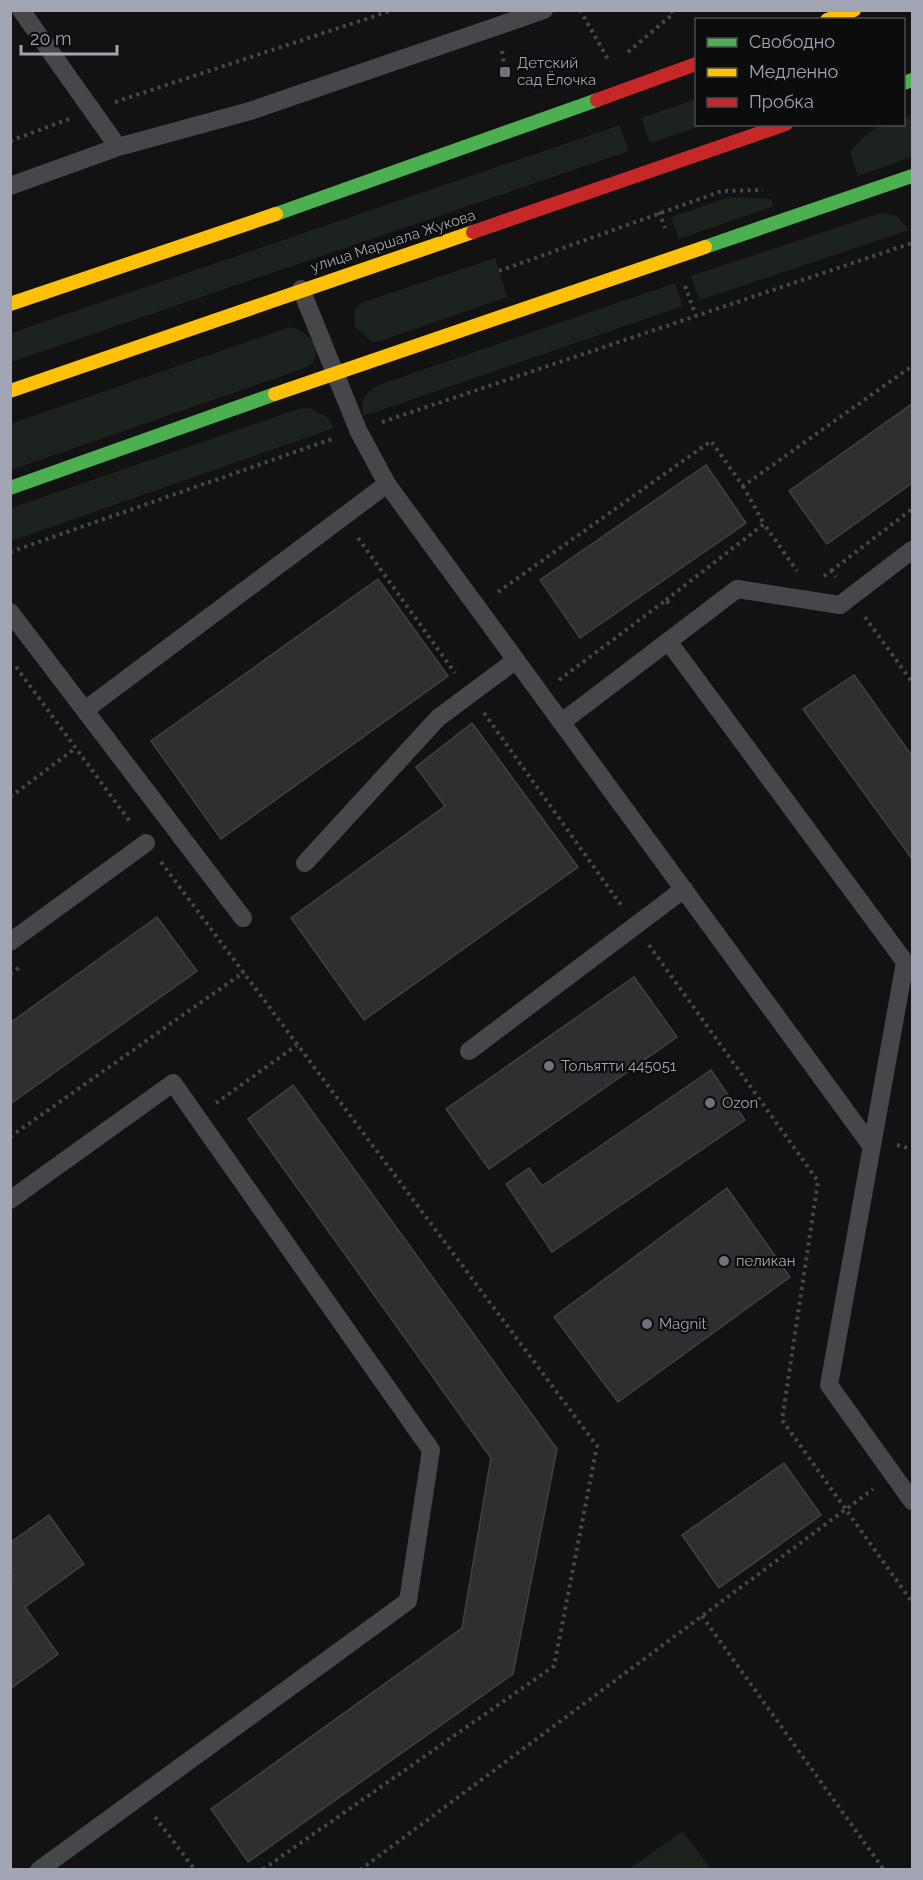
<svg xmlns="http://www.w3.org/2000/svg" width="923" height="1880" font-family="Raleway,sans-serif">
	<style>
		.green { fill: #1c221d }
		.building { fill: #2f2f31; stroke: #404146; stroke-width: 1.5 }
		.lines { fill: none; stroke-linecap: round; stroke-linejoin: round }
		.path { stroke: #47484d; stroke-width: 4; stroke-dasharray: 3 4.5; stroke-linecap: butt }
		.lane { stroke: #46474b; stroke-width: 18 }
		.fast { stroke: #4caf50; stroke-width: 14 }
		.slow { stroke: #ffc107; stroke-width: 14 }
		.jam { stroke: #c62828; stroke-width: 14 }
		.poi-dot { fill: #6f727b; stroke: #0c0c0d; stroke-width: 2 }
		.labels { text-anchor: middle; stroke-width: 4.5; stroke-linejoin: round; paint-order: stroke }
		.poi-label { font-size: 15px; fill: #a1a5b4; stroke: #0c0c0d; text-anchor: start }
		.street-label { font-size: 15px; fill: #a1a5b4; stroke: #0c0c0d }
	</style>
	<rect width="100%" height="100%" fill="#121212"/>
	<path class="green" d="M696 99V124L704 125 650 143 641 118Z
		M912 115V157L858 176 850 152C870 131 873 124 904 124V118Z
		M620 125 629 151 11 362V333Z
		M730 197 771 199 774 206 679 239 671 217Z
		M881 213 897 216 909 230 700 300 691 276Z
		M495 258 507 297 380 341 372 342 355 327 354 312 361 303Z
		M675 283 683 306 364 416C358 400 366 393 379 385Z
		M290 327C309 330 327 353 308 367L11 470 10 424Z
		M310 408 327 417 334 428 11 541V508L298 409Z
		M683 1831 711 1869H629Z"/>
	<path class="building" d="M912 404V483L827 544 789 491Z
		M706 465 746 523 580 638 540 580Z
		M378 579 448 676 221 839 151 741Z
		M854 675 912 756V859L803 709Z
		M472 723 578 867 364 1020 291 918 445 806 416 767Z
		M157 917 197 971 10 1104V1023Z
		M634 977 677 1037 489 1169 446 1109Z
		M711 1070 745 1120 552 1252 506 1184 529 1168 542 1186Z
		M293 1085 557 1449 513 1674 248 1862 211 1809 462 1628 491 1458 248 1119Z
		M727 1188 790 1277 618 1402 554 1317Z
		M784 1463 821 1515 719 1588 682 1535Z
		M49 1515 84 1564 25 1607 58 1654 10 1689V1579L14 1576 10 1571V1543Z"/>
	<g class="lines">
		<path class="path" d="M580 10 609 61
			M502 51 505 72
			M628 52 673 14 671 10
			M115 102 393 10
			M10 141 69 119
			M659 212 665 228
			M499 271 722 191 763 190
			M685 286 696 316
			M382 422 912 243
			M743 486 764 524
			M358 538 455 673
			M10 552 335 438
			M831 571 912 509
			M824 576 831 571 836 577
			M498 592 711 441 743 486 912 366
			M666 600 764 524 797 571
			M865 617 912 682
			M16 667 131 823
			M559 680 666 600 672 607
			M484 713 621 905
			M10 797 76 748
			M161 862 597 1446 554 1666 262 1870
			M649 945 818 1181 782 1420 912 1602
			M10 974 20 967
			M216 1103 297 1045
			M10 1137 244 972
			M897 1145 912 1149
			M702 1616 884 1870
			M155 1817 195 1870
			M360 1870 873 1489"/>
		<path class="lane" d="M21 10 118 147
			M10 186 118 147 250 111 544 10
			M301 289 358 430 387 484 870 1144
			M10 612 243 918
			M668 641 905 962 829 1385 912 1501
			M85 710 387 484
			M562 722 737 589 840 605 912 550
			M305 863 438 718 516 660
			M10 942 146 843
			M469 1051 684 889
			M10 1200 173 1083 431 1450 408 1601 39 1870"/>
		<path class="fast" d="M904 83 912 80
			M276 214 597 100
			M705 247 912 176
			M10 488 275 394"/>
		<path class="slow" d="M827 20 854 10
			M10 304 276 214
			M10 391 473 232
			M275 394 705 247"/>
		<path class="jam" d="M597 100 696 64
			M473 232 786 124"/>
	</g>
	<g class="poi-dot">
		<rect x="499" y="66" width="12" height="12" rx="3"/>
		<circle cx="549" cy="1066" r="6"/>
		<circle cx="710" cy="1103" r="6"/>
		<circle cx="724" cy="1261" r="6"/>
		<circle cx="647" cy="1324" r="6"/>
	</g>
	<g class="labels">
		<g class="poi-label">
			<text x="517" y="68">Детский<tspan x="517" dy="17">сад Ёлочка</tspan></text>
			<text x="561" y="1071">Тольятти 445051</text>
			<text x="722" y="1108">Ozon</text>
			<text x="736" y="1266">пеликан</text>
			<text x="659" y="1329">Magnit</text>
		</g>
		<g class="street-label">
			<text transform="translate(393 241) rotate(-18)" y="5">улица Маршала Жукова</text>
		</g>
	</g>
	<rect width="923" height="1880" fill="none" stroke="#a1a5b4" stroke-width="24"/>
	<rect x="695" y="18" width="210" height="108" fill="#0c0c0d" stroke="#484950" stroke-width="1.5"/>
	<rect x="707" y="38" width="30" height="9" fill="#4caf50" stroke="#484950" stroke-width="1.5"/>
	<text x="749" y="48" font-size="18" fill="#a1a5b4">Свободно</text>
	<rect x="707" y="68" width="30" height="9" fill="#ffc107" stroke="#484950" stroke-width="1.5"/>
	<text x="749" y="78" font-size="18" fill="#a1a5b4">Медленно</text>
	<rect x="707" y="98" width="30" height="9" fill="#c62828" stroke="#484950" stroke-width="1.5"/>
	<text x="749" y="108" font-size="18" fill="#a1a5b4">Пробка</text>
	<path d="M21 45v9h96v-9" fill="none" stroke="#a1a5b4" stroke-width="3"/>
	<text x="30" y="45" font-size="18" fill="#a1a5b4" stroke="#0c0c0d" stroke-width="4.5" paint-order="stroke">20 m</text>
</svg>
